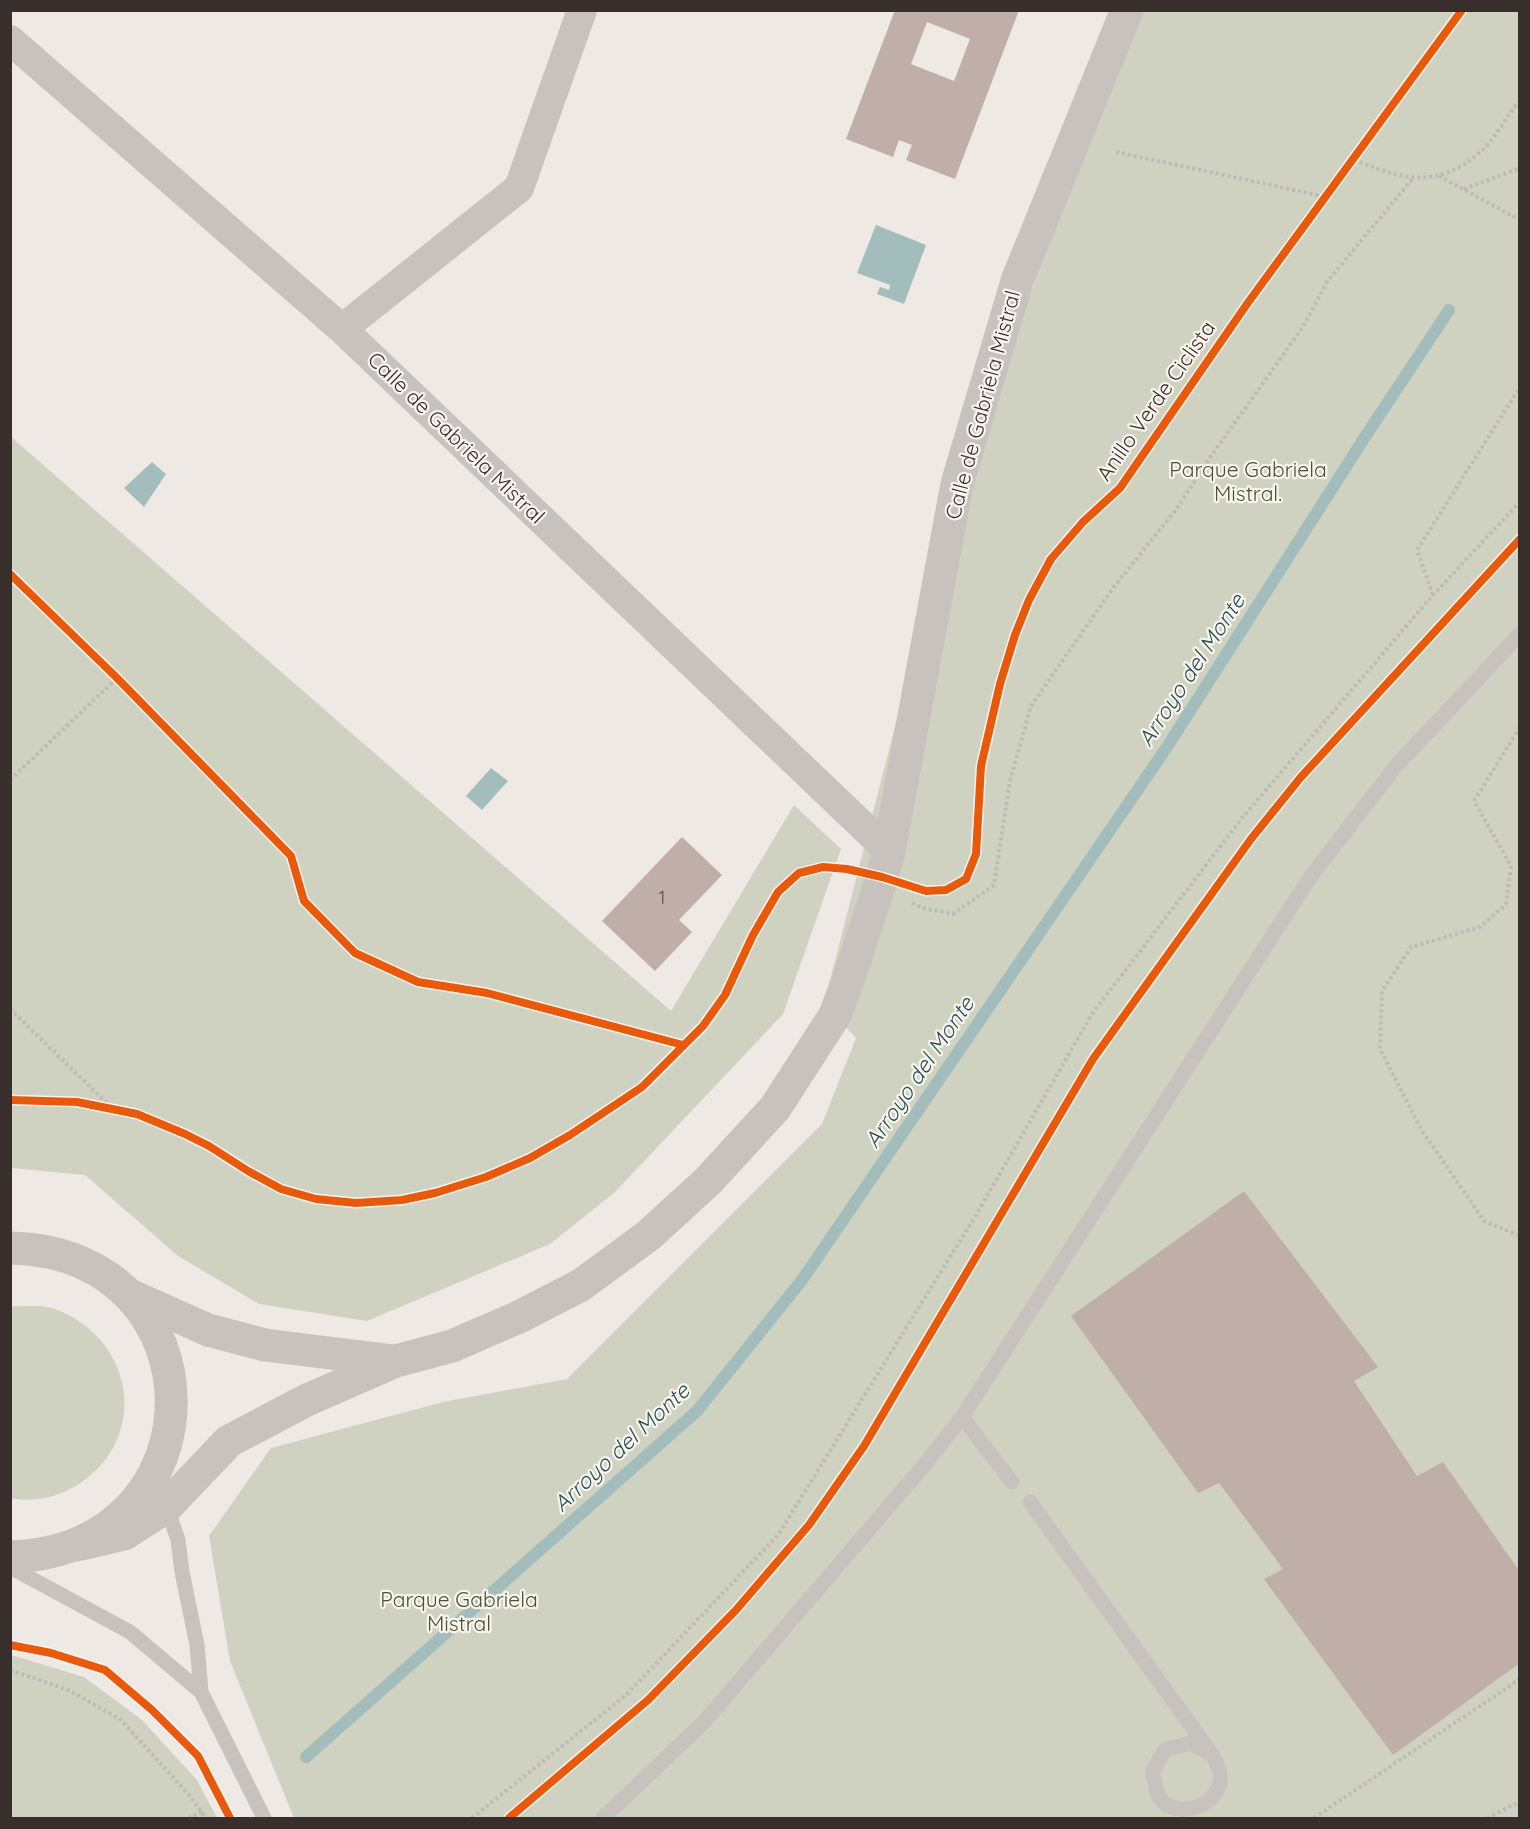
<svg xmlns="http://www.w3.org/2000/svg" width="1530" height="1829" font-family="Quicksand,sans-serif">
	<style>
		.green { fill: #cfd2c0 }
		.water { fill: #a3bdbc }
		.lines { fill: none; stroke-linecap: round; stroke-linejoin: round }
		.stream { stroke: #a3bdbc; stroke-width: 12 }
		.building { fill: #bfafa8; fill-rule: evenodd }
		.path { stroke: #bfbab6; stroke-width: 4; stroke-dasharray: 3 3; stroke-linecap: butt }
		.service { stroke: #c7c2bd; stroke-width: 15 }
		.minor { stroke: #c7c2bd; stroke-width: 30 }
		.tertiary { stroke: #c7c2bd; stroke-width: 33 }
		.cycleway-casing { stroke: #f9f4ee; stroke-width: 11 }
		.cycleway { stroke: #e8590c; stroke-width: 8 }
		.labels { text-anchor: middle; stroke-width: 4.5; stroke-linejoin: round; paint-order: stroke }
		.number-label { font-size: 18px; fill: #5a4f4b }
		.street-label { font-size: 21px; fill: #382f2c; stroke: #f9f4ee }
		.park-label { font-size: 21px; fill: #475332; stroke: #f9f4ee }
		.water-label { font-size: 22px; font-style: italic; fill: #255255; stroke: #f9f4ee }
	</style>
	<rect width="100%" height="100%" fill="#eee9e4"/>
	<path class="green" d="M1139 11H1519V1818H294L230 1661 209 1536 271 1448 443 1402 567 1379 822 1124 856 1038 824 1004 957 484Z
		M11 437 671 1011 794 805 841 849 783 1014 615 1192 550 1244 367 1321 259 1304 178 1256 85 1175 11 1168Z
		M15 1306C25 1307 37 1305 47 1307 62 1310 76 1318 88 1328 144 1375 134 1458 68 1490 50 1499 30 1502 10 1498V1307Z
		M11 1655 84 1677 142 1720 197 1780 217 1818H11Z"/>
	<path class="water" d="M876 225 926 245 904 304 877 294 880 287 889 290 890 285 857 273Z
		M152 462 166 474 144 507 124 488Z
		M491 768 508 781 482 810 466 796Z"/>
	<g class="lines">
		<path class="stream" d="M306 1757 697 1411 802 1280 1167 747 1365 437 1449 310"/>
	</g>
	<path class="building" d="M895 10H1019L955 179 906 160 912 145 899 140 893 157 846 139ZM927 22 970 39 954 81 911 64Z
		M682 837 722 875 679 920 692 932 655 971 602 921Z
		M1244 1191 1378 1367 1354 1381 1417 1476 1443 1462 1520 1572V1663L1393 1755 1264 1579 1283 1569 1219 1483 1198 1493 1071 1316Z"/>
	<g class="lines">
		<path class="path" d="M1116 152 1327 197
			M1354 160C1392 174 1422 188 1461 166 1473 159 1485 149 1493 138 1502 126 1510 112 1520 100
			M1439 176 1520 220
			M1464 189 1520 168
			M1433 595 1417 550 1520 387
			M1520 727 1474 801 1511 866 1506 904 1480 927 1411 947 1382 991 1380 1049 1421 1129 1484 1221 1520 1236
			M10 780 117 678
			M912 903 923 908 953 914 994 885 1010 781 1031 706 1113 588 1175 511 1209 459 1303 327 1327 282 1413 178
			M10 1009 112 1108
			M10 1670 66 1689 120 1719 190 1796 206 1818
			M188 1818 203 1812
			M472 1818 626 1695 778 1535 976 1215 1092 1014 1242 818 1433 595 1520 502
			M1314 1818 1520 1679
			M1487 1818 1520 1802"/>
		<path class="service" d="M962 1417 1012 1482
			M1030 1502 1213 1756
			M166 1505 178 1540 182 1572 197 1645 201 1692 264 1818
			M10 1567 130 1632 201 1692
			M1191 1743C1197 1747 1206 1750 1211 1755 1215 1757 1216 1763 1218 1767 1232 1799 1180 1826 1159 1797 1155 1790 1154 1778 1153 1770L1166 1749Z
			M603 1818 704 1722 926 1463 962 1417 1309 879 1395 767 1520 634"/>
		<path class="minor" d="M10 40 342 329 889 851
			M342 329 519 188 582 10"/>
		<path class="tertiary" d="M10 1248C224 1252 226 1550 10 1557
			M132 1296 208 1330 265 1345 394 1361
			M77 1545 124 1534 166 1507 229 1441 307 1400 396 1361 452 1346 519 1317 581 1285 649 1235 708 1181 775 1108 835 1015 850 975 882 877 889 851 957 484 1017 281 1127 10"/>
		<defs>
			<path id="cycleway" d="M10 574 117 678 291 856 304 901 355 953 418 982 487 993 683 1045
				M10 1100 77 1102 137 1114 185 1134 209 1146 248 1171 281 1189 316 1199 356 1203 402 1200 435 1193 486 1177 530 1158 570 1135 642 1087 703 1026 725 995 753 935 778 892 799 873 823 867 847 869 882 877 926 891 946 890 966 879 976 854 981 766 1000 684 1015 635 1029 600 1051 559 1083 522 1120 488 1247 304 1462 10
				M10 1645 51 1653 105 1670 152 1710 198 1756 230 1818
				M509 1818 648 1700 736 1610 809 1525 864 1446 1093 1059 1251 839 1301 777 1520 539"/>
		</defs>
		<use href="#cycleway" class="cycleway-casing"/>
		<use href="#cycleway" class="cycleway"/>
	</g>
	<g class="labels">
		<g class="number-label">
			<text x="662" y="904">1</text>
		</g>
		<g class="street-label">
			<text transform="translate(1156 401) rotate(-55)" y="7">Anillo Verde Ciclista</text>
			<text transform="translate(983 405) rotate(-75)" y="7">Calle de Gabriela Mistral</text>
			<text transform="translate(456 438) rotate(44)" y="7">Calle de Gabriela Mistral</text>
		</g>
		<g class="park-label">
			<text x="1248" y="477">Parque Gabriela<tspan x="1248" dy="24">Mistral.</tspan></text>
			<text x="459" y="1607">Parque Gabriela<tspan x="459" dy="24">Mistral</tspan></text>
		</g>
		<g class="water-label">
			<text transform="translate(1191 670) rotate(-57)" y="8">Arroyo del Monte</text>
			<text transform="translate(919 1072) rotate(-56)" y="8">Arroyo del Monte</text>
			<text transform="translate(621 1447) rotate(-43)" y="8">Arroyo del Monte</text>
		</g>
	</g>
	<rect width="1530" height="1829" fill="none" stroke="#382f2c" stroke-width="24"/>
</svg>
